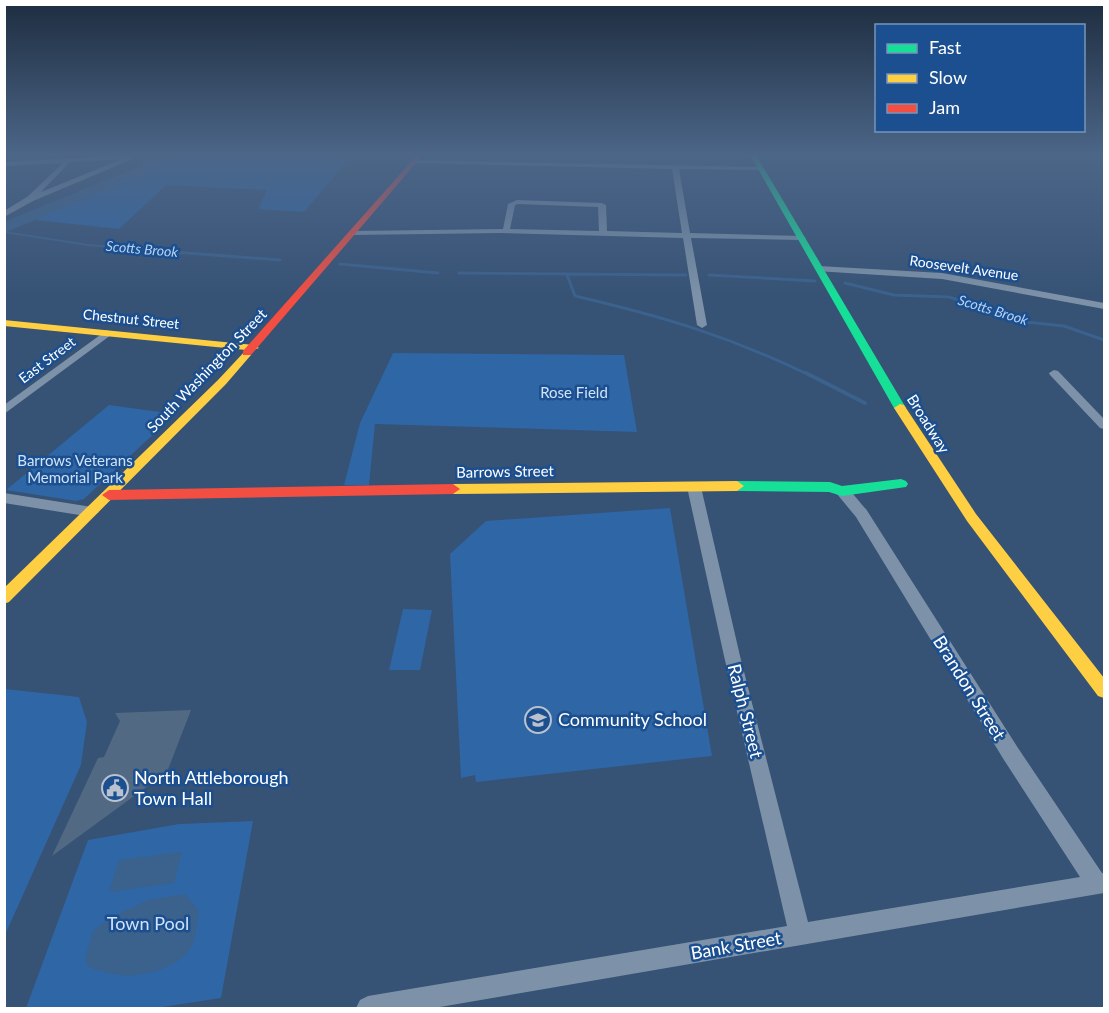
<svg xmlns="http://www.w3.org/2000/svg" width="1109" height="1013" font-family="Lato,sans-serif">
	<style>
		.green { fill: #2f66a5 }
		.water { fill: #3b618d }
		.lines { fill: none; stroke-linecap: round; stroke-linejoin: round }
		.stream-far2 { stroke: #3b618d; stroke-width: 2 }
		.stream-far1 { stroke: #3b618d; stroke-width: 3 }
		.stream { stroke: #3b618d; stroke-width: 4 }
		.river { fill: #3b618d; fill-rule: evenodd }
		.building { fill: #526984 }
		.street { fill: #7d92a8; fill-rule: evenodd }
		.fast { fill: #16e098; fill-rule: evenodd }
		.slow { fill: #ffcf43; fill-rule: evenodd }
		.jam { fill: #f24e42; fill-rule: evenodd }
		.labels { text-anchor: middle; stroke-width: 5; stroke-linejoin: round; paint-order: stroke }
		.far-water-label { font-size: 14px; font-style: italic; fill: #b5d3f5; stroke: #1b4f8f }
		.far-street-label { font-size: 14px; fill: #fff; stroke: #1b4f8f }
		.street-label { font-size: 15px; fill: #fff; stroke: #1b4f8f }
		.park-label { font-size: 15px; fill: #cfe3fa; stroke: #1b4f8f }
		.near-street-label { font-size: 18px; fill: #fff; stroke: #1b4f8f }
		.near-poi-label { font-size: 18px; fill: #fff; stroke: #1b4f8f; text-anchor: start }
		.near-park-label { font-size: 18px; fill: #cfe3fa; stroke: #1b4f8f }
	</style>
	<rect width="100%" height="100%" fill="#365274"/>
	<path class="green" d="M161 155H352L304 212 258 209 267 190 166 185 119 229 36 220 56 206 151 164Z
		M393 353 624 355 637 432 375 424 369 485H344L360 423Z
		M109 405 175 414 84 499 76 501 6 490Z
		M670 508 712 756 476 782 475 775 461 778 450 554 486 521Z
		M403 609 432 610 420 670H389Z
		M5 689 79 697 87 722 81 765 5 935Z
		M253 821 221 998 156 1008H26L88 840 179 824Z"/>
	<path class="water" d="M182 852 174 883 109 892 119 860Z
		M185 894 199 911C197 921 197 933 193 943 183 968 144 977 120 975 109 974 98 970 88 967L85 958 93 931 108 919 148 900Z"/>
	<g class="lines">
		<path class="stream-far2" d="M4 232 88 245 165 251"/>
		<path class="stream-far1" d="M146 250 280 260
			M340 264 438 273
			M459 273 686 275
			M567 275 575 296C661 316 729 336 809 375
			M709 275 815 281
			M845 283 894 295 949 297 1026 322 1064 326 1104 340"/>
		<path class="stream" d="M806 373 865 403"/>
		<path class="river" d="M158 155H173L143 175 4 233V222L133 169Z"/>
	</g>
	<path class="building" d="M191 710 167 772 52 856 98 758 104 757 120 721 115 713Z"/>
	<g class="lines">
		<path class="street" d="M131 155 134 157 128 161 33 201 4 217V211L27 197 63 163 4 166V162ZM122 159 41 192 70 162Z
			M414 160 762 167 764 170 679 169 690 233 802 236 806 238 802 240 691 238 707 325 702 328 697 325 683 238 500 233 352 235 348 233 352 231 503 229 508 204 517 200 602 203 606 205 607 231 682 233 672 169 412 163ZM518 204 598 207 599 231 510 229 515 205Z
			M819 266 942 273 1104 303V309L942 279 816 271V267Z
			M107 330 112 333 111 335 4 414V405Z
			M1054 370 1058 371 1104 419V429L1100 428 1050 375 1049 373Z
			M694 482 701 487 740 656 808 922 1080 877 1004 760 856 517 837 494 835 491 837 488C850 485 858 501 866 509L1018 748 1102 873H1104V893L434 1008H356L360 1000 368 996 787 926 724 656 687 487Z
			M4 493 92 507 99 512 92 517 4 503Z"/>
		<path class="fast" d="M750 155H756L906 408 904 411 900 412 894 408Z
			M901 479 906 481 908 484 906 487 842 496 829 492 737 491 730 486 737 481 830 482 842 486Z"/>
		<path class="slow" d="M4 320 254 345 259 348 250 351 251 355 226 384 9 602 4 604V588L218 380 246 350 4 326Z
			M900 404 904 405 976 514 1104 678V698L1098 696 967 521 894 408Z
			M737 481 744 486 737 491 453 494 446 489 453 484Z"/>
		<path class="jam" d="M417 155H423L251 355H243V351Z
			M453 484 460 489 453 494 109 500 102 495 109 490Z"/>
	</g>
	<linearGradient id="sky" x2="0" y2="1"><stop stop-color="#1e2d40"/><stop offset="0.52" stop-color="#4c6688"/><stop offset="1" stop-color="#4c6688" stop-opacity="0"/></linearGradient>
	<rect width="1109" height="297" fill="url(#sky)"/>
	<defs>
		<symbol id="school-ring" viewBox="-11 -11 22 22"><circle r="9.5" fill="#1b4f8f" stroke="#b9c2ce" stroke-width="1.5"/><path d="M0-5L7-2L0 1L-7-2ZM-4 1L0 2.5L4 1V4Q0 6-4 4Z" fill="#b9c2ce"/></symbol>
		<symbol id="civic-ring" viewBox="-11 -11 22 22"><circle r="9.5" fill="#1b4f8f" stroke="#b9c2ce" stroke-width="1.5"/><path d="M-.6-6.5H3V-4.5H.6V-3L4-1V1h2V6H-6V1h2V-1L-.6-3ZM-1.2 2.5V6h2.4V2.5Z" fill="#b9c2ce"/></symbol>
	</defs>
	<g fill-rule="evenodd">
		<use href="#school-ring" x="523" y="705" width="30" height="30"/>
		<use href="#civic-ring" x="100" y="773" width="30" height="30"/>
	</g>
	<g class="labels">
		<g class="far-water-label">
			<text transform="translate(142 249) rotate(5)" y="5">Scotts Brook</text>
			<text transform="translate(993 310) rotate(17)" y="5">Scotts Brook</text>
		</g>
		<g class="far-street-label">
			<text transform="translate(964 268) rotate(8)" y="5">Roosevelt Avenue</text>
			<text transform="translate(131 319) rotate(6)" y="5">Chestnut Street</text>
			<text transform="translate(47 360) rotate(-37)" y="5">East Street</text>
		</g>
		<g class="street-label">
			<text transform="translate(207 371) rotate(-46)" y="5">South Washington Street</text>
			<text transform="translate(928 424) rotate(58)" y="5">Broadway</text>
			<text transform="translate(505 472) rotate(-1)" y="5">Barrows Street</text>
		</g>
		<g class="park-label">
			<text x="574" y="398">Rose Field</text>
			<text x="75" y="466">Barrows Veterans<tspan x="75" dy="17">Memorial Park</tspan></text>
		</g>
		<g class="near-street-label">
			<text transform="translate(969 688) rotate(58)" y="6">Brandon Street</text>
			<text transform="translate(745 711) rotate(76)" y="6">Ralph Street</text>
			<text transform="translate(736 946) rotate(-10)" y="6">Bank Street</text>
		</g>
		<g class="near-poi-label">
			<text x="558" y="726">Community School</text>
			<text x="134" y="784">North Attleborough<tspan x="134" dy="21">Town Hall</tspan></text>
		</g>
		<g class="near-park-label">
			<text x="148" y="930">Town Pool</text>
		</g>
	</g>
	<rect width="1109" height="1013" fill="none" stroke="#ffffff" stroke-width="12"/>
	<rect x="875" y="24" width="210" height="108" fill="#1b4f8f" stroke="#7695bc" stroke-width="1.5"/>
	<rect x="887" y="44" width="30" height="9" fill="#16e098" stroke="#7695bc" stroke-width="1.5"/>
	<text x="929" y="54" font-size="18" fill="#ffffff">Fast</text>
	<rect x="887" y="74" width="30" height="9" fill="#ffcf43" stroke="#7695bc" stroke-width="1.5"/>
	<text x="929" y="84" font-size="18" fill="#ffffff">Slow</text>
	<rect x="887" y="104" width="30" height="9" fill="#f24e42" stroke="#7695bc" stroke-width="1.5"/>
	<text x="929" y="114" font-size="18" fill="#ffffff">Jam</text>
</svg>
